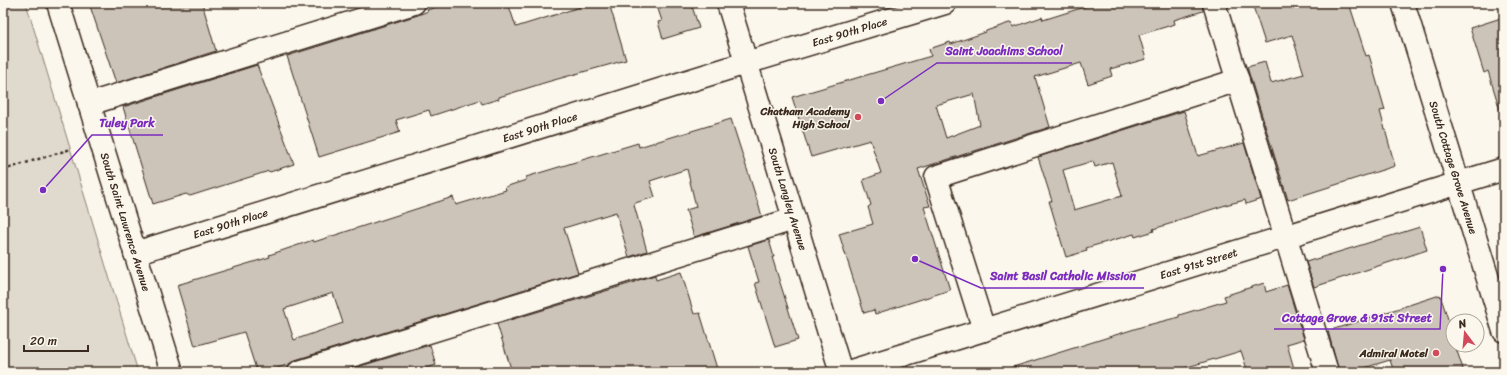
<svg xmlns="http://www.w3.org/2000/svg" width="1507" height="375" font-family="Sriracha,sans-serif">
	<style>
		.green { fill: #dfd9ce; stroke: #8d8276 }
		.building { fill: #ccc4b9; stroke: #3b2a1e; fill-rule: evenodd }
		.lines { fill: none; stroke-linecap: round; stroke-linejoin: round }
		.minor-casing { stroke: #3b2a1e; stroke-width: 25 }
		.major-casing { stroke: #3b2a1e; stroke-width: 25 }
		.path { stroke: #3b2a1e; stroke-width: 2.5; stroke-dasharray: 3 3; stroke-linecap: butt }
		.minor { stroke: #fbf7ec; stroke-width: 22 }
		.major { stroke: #fbf7ec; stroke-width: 22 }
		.poi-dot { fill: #d1495b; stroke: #fbf7ec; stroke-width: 1.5 }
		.labels { text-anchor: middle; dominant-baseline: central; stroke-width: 3; stroke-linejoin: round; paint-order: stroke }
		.street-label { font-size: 11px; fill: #3b2a1e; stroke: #fbf7ec }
		.poi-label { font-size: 11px; font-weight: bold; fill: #3b2a1e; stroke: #fbf7ec; text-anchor: end }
		.leader { fill: none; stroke: #7b2cbf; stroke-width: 1.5 }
		.callout-dot { fill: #7b2cbf; stroke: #fbf7ec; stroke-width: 1.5 }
		.callout-label { font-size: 12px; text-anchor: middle; font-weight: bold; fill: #7b2cbf; stroke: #fbf7ec; stroke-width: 3; stroke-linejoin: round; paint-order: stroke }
	</style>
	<rect width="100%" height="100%" fill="#fbf7ec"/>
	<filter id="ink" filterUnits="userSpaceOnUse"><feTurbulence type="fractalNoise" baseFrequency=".025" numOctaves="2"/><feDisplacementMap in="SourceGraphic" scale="8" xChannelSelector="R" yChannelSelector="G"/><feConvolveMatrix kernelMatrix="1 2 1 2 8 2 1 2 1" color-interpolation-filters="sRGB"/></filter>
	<g filter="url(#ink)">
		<!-- green -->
		<polygon class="green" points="20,3 26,3 138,372 3,372 3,8"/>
		<!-- building -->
		<g class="building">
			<polygon points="89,3 202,3 216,51 116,83"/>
			<polygon points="449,3 508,3 516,27 580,7 579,3 609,3 626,60 547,82 499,97 499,99 482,104 480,100 431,116 429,110 396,120 400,132 319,157 287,56 418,15 428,11 427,10"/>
			<polygon points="656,3 691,3 699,28 663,39 658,22 662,21"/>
			<path d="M1097,3H1202L1203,11L1174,20L1175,24L1139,35L1146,59L1110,69L1112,76L1088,84L1081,63L1035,77L1050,127L918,169L930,206L924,207L950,290L875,314L874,310L864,313L839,234L873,224L868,207L871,205L863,180L881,173L870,140L811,157L792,97L931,56L929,49L950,42L951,44L986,32V31L1012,22L1013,27L1042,17L1043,20ZM974,94L980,125L946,138L936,105Z"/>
			<polygon points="1252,3 1349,3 1366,56 1369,55 1385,110 1380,111 1395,166 1288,200 1247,67 1265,62 1271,83 1304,74 1292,35 1265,43"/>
			<polygon points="1504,17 1504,109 1500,110 1488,71 1484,73 1470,28"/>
			<polygon points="257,65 294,164 270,172 269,171 190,196 186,194 153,204 123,107"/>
			<path d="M1184,111L1198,156L1244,143L1261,199L1246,204L1245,200L1229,204L1175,221L1176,222L1153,229L1154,231L1135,237L1134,234L1086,248L1087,251L1066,257L1049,201H1052L1038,157ZM1093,161L1095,167L1112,162L1122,196L1074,210L1063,170Z"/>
			<path d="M731,119L762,216L694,237L686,210L696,207L687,169L650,181L655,197L635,203V204L634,205L647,251L629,257L616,212L564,228L578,273L295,360L289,364L267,372H257L244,332L195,346L177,285L270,257L269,255L313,240L314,242L453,197L456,205L506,190L505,187L526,180V177L638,143L639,147ZM333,293L343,323L294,340L284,309Z"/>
			<polygon points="1420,227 1427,250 1314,287 1306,262"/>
			<polygon points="769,240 774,257 772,257 798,340 775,347 755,283 759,282 748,246"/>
			<polygon points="681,272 694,314 700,313 718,372 512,372 497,324 635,282 635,281 655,275 656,280"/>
			<polygon points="1264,283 1266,292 1287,285 1304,339 1287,344 1295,372 1248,372 1241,351 1171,372 1010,372 1010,368 1144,326 1179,317 1179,315 1226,301 1224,296"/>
			<polygon points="1440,295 1452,331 1453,345 1455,345 1464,372 1394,372 1390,360 1351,372 1339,372 1328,331"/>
			<polygon points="430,345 436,365 414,372 341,372"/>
		</g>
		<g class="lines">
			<defs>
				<g id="minor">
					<path id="s1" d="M58,3L172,372"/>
					<path id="s2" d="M728,3L841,372"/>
					<polyline points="1214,3 1327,372"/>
					<polyline points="89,104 414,3"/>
					<path id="s3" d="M135,253L746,63L945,3"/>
					<polyline points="984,330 936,177 1238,80"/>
					<polyline points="299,372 794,219"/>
					<path id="s4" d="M848,372L1504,169"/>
				</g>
				<g id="major">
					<path id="s5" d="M1403,3L1504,331"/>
				</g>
			</defs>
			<!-- minor casing -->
			<use href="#minor" class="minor-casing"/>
			<!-- major casing -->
			<use href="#major" class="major-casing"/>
			<!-- path -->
			<polyline class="path" points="3,170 71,149"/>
			<!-- minor -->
			<use href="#minor" class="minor"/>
			<!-- major -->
			<use href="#major" class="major"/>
		</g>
	</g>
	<!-- markers -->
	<g class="poi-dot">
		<circle cx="858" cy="117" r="4"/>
		<circle cx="1436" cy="353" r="4"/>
	</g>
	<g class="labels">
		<!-- street labels -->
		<g class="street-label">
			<text stroke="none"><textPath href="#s3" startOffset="748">East 90th Place</textPath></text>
			<text stroke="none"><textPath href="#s3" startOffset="424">East 90th Place</textPath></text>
			<text stroke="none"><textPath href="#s5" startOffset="172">South Cottage Grove Avenue</textPath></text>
			<text stroke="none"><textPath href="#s2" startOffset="205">South Langley Avenue</textPath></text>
			<text stroke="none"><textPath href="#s1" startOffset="229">South Saint Lawrence Avenue</textPath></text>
			<text stroke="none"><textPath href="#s3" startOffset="100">East 90th Place</textPath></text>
			<text stroke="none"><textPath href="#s4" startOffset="367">East 91st Street</textPath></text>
		</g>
		<!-- poi labels -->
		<g class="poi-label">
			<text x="850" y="111">Chatham Academy<tspan x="850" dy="13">High School</tspan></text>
			<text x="1428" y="353">Admiral Motel</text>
		</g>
	</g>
	<!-- callouts -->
	<path class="leader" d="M881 101L937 63H1072M43 190L92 135H163M915 259L981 288H1144M1443 269L1440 329H1274"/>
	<g class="callout-dot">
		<circle cx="881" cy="101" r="4"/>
		<circle cx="43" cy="190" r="4"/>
		<circle cx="915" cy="259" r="4"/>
		<circle cx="1443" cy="269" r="4"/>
	</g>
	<g class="callout-label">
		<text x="1004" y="55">Saint Joachims School</text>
		<text x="127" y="127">Tuley Park</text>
		<text x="1063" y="280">Saint Basil Catholic Mission</text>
		<text x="1357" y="322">Cottage Grove &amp; 91st Street</text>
	</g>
	<!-- margin -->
	<rect width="1507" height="375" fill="none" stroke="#fbf7ec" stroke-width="16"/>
	<rect x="8" y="8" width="1491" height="359" fill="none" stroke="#3b2a1e" stroke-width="1.5" filter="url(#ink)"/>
	<!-- north arrow -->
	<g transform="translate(1465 333) rotate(344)"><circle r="19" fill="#fbf7ec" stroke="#aea59a"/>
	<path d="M0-3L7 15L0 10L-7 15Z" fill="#d1495b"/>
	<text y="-6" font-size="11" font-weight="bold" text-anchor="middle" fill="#3b2a1e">N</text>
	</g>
	<!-- scale -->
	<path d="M24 345v6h64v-6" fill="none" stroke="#3b2a1e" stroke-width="2"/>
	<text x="30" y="345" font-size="12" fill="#3b2a1e" stroke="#fbf7ec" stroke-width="3" paint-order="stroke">20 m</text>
</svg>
